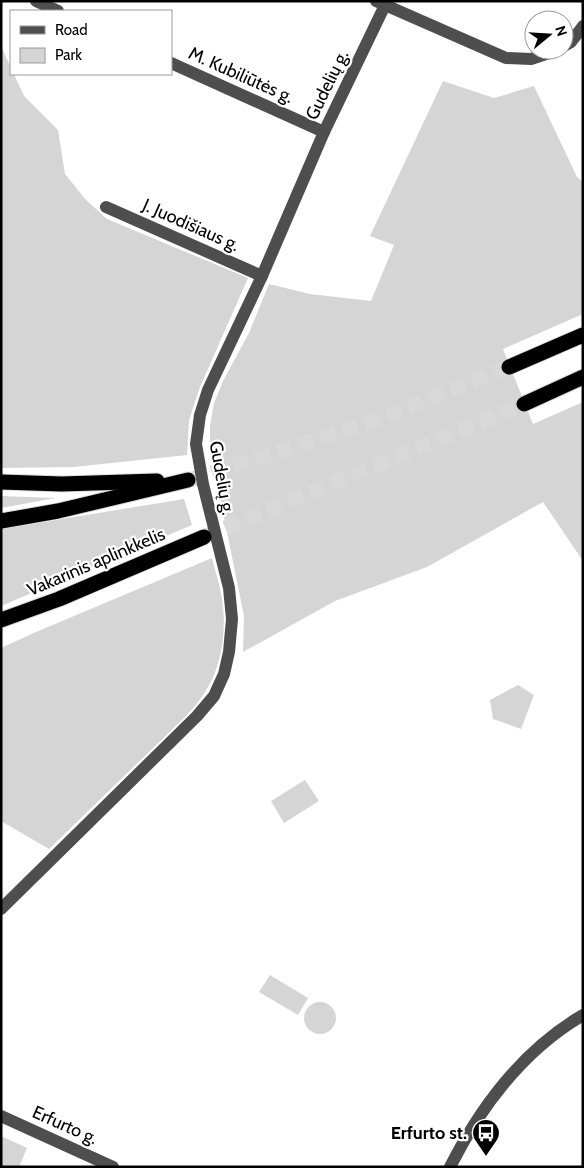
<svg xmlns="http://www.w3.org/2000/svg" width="584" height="1168" font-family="Cabin,sans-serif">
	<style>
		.green { fill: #d5d5d5 }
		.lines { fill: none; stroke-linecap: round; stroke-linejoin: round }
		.highway-tunnel { stroke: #d9d9d9; stroke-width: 15; stroke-dasharray: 15 8; stroke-linecap: butt }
		.highway-casing { stroke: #dbdbdb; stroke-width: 17 }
		.minor { stroke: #4e4e4e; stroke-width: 12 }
		.highway { stroke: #000; stroke-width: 15 }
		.labels { text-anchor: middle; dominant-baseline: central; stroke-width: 4.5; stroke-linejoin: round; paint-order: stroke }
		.street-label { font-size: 18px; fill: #000; stroke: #fff }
		.poi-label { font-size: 18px; font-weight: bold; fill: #000; stroke: #fff; text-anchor: end }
	</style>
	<rect width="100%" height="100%" fill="#fff"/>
	<!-- green -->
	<g class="green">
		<polygon points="1,46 11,68 11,74 14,74 24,96 58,130 65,174 86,200 107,219 248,278 200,387 189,420 187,455 74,467 1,468"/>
		<polygon points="443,81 494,98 534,86 577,177 583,182 583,314 503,349 533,424 583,402 583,561 543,502 427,567 335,601 243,652 244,616 210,448 210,426 214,403 224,379 249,333 269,284 310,294 371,301 394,245 370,236"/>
		<polygon points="1,496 56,498 1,508"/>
		<polygon points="184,499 192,525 1,606 1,529"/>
		<path d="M212,558C215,571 220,585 222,599C227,630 222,669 203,695C198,703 192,709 186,716L49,849L1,821V648L36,632Z"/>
		<polygon points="518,685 534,695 521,729 493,719 490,700"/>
		<polygon points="305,780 319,801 284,823 271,801"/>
		<polygon points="270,975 308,998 298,1015 259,992"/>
		<circle cx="320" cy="1018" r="16"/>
		<polygon points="1,1136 27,1148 19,1167 1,1167"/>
	</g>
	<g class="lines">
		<!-- highway-tunnel -->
		<g class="highway-tunnel">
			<polyline points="190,480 379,419 509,367"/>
			<polyline points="204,537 524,404"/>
		</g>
		<defs>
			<g id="highway">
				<polyline points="509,367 583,335"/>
				<polyline points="524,404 583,377"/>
				<polyline points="1,482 62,484 157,481"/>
				<polyline points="1,521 58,511 188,480"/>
				<polyline points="1,620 59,599 204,537"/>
			</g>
		</defs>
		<!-- highway casing -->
		<use href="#highway" class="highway-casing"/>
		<!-- minor -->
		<g class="minor">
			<polyline points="36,1 58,11"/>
			<polyline points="376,1 506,58 531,59 558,50"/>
			<polyline points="564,46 571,42 583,26"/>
			<polyline points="171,63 324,132"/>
			<polyline points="106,207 262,276"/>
			<polyline points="1,909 197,716 214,696 224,674 229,652 232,619 229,588 203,484 196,444 200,415 208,390 262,276 324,132 387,1"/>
			<polyline points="1,1116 113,1167"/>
			<path d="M450,1167C481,1106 523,1050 583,1015"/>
		</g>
		<!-- highway -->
		<use href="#highway" class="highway"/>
	</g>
	<!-- icons -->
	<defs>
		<symbol id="bus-pin" viewBox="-11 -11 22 30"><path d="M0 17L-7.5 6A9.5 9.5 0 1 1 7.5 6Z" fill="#000" stroke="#fff"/><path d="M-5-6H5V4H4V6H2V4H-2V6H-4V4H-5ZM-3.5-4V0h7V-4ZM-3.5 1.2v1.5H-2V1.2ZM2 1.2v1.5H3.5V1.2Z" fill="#fff"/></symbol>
	</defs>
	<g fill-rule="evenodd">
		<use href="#bus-pin" x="470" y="1117" width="32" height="43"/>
	</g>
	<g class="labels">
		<!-- street labels -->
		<g class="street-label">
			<text transform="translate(241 75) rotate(24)">M. Kubiliūtės g.</text>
			<text transform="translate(327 85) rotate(-64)">Gudelių g.</text>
			<text transform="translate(191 225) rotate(24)">J. Juodišiaus g.</text>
			<text transform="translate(222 478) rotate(80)">Gudelių g.</text>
			<text transform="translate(96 562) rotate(-23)">Vakarinis aplinkkelis</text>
			<text transform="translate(65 1125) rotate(24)">Erfurto g.</text>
		</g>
		<!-- poi labels -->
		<g class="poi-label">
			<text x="467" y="1133">Erfurto st.</text>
		</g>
	</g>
	<!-- border -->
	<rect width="584" height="1168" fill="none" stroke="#000000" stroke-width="5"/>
	<!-- legend -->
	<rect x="10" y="10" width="162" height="65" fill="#ffffff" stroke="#999999"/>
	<rect x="20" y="26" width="25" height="8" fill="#4e4e4e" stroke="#999999"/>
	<text x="55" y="35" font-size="15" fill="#000000">Road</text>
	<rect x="20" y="48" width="25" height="15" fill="#d5d5d5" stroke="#999999"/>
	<text x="55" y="60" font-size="15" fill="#000000">Park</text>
	<!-- north arrow -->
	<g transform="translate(549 35) rotate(72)"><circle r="24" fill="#ffffff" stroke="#999999"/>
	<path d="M0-4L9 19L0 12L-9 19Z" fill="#000000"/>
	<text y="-8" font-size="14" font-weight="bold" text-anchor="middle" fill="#000000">N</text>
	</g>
</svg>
